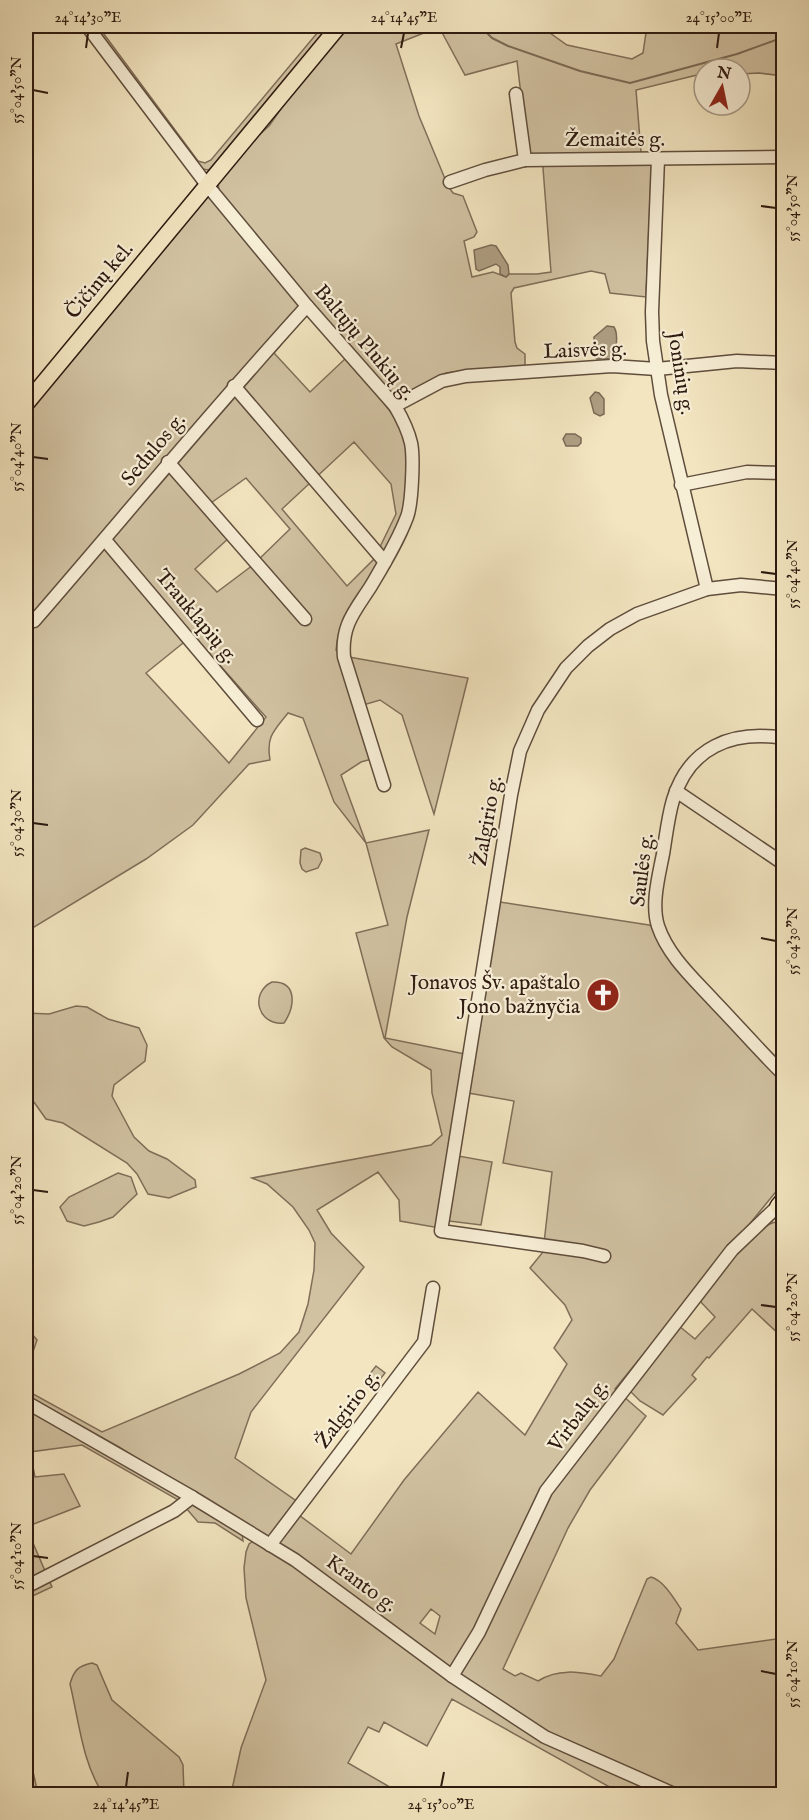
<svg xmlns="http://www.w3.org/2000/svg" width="809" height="1820" font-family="'IM FELL English',serif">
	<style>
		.green { fill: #d1c2a2; stroke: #806e59; stroke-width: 1.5; fill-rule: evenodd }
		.water { fill: #afa084; stroke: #7b6a56; stroke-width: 1.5 }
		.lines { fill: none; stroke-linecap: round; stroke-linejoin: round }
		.stream { stroke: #7b6a56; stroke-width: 2 }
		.minor-casing { stroke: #5f4d3c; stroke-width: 15 }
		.major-casing { stroke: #2e1a10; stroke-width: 18 }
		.minor { stroke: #f7eed6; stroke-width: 12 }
		.major { stroke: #f2e5c0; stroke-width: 15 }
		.ticks { fill: none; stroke: #2e1a10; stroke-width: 2 }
		.labels { text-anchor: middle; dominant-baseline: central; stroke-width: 4.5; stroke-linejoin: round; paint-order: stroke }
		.street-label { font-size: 21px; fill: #2e1a10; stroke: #f7eed6 }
		.poi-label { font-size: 21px; fill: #2e1a10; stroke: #f7eed6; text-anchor: end }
		.neatline { fill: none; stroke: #2e1a10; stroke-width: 2 }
		.ticks-label { font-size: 15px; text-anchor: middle; fill: #2e1a10 }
	</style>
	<rect width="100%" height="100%" fill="#f2e5c0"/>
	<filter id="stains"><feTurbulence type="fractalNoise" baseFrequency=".00333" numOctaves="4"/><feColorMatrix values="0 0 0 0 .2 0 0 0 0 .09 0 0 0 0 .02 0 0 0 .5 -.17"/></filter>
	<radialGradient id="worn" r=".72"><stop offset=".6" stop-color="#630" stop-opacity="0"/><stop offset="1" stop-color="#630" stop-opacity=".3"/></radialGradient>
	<!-- green -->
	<g class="green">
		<polygon points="92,26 98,26 198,161 205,163 211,160 323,26 331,26 214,167 209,170 202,169"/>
		<path d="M346,26H540L567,45L632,59L643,53L647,26H783V76L759,73L740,74V69H733L732,66L704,69V72L701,74L636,90L641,152L652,156L646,297L610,293L605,274L591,271L514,288L511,293L515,342L517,348L525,354V369H474L446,373L396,398L386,393L219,190L218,182L248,145L269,126L292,93ZM439,27L465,75L517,61L528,155H542L551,272L537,274H509L506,277L493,272L472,277L464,241L474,237L477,232L463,196L453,193L448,186L419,116L396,44Z"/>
		<path d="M209,194L308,313L274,353L310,392L346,358C363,380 403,420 409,445C412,463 406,502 401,520L338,636L336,650L349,657L468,678L434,814L402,715L380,700L363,705L379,757L361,762L341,775L366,843L429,830L407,917L385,1038L475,1056L500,902L649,925L654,927L783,1080V1183L615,1389L646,1416L590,1490L568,1528L503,1669L515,1676L521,1673L538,1681C558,1668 579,1672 601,1676L614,1659L647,1579L651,1577C664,1581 673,1597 681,1609L676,1623L698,1650L783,1638V1794H622L452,1699L427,1746L384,1722L379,1732L368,1727L348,1763L402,1794H231L241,1748L266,1680L246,1598L244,1568L246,1552L249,1544L255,1540L295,1557L119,1447L26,1395V1390L102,1432L239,1374L280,1353L299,1332L308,1304L314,1270L315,1243L309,1230L293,1207L267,1184L252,1178L431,1145L442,1135L432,1093L431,1070L392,1047L384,1038L356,933L388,925L366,843L334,802L303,718L288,713C274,731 266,736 270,760L249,764L193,825L146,859L26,932V413L204,195ZM354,442L391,484L396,514L374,559L347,586L282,509ZM246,478L290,529L253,565L217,592L195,569L230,537L204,508ZM193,635L266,717L229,763L146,673ZM468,1093L514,1101L503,1163L552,1172L543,1252L530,1268L565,1305L572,1320L554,1348L567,1364L525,1435L478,1392L404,1480L351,1554L299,1515L305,1507L235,1458L251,1412L364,1267L331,1233L317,1210L378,1172L399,1200L400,1221L434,1227L441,1220L481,1225L492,1162L458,1156ZM431,1609L440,1616L435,1634L420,1623Z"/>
		<polygon points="305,848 320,853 322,860 318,868 306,872 302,869 300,863 301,850"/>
		<path d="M272,982C298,981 295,1007 284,1023C258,1026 249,993 272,982Z"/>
		<polygon points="76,1006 87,1007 108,1019 139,1028 147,1045 145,1061 114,1085 112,1096 134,1137 149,1151 167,1159 195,1180 196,1187 169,1198 148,1194 137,1174 127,1163 63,1123 46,1119 26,1091 26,1013 49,1014"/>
		<polygon points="118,1173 131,1177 137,1194 113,1217 99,1222 84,1226 67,1221 60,1207 69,1197"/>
		<path d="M776,1222L783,1225V1338L752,1309L709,1358L707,1357L692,1375L696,1379L663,1415L640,1401L630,1391L679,1326L695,1339L715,1317L698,1299C714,1280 753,1226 776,1222Z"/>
		<polygon points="26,1327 37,1340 26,1372"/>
		<polygon points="376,1366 385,1373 374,1387 365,1380"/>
		<polygon points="26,1406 242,1532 243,1541 215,1523 198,1522 180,1501 82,1445 30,1452 35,1477 64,1474 80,1506 26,1527 52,1587 26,1599"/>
		<path d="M92,1663L97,1665L112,1700L179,1757L183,1765L184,1794H103C82,1762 79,1721 70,1684C74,1670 78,1666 92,1663Z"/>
		<polygon points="26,1740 38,1794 26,1794"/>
	</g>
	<!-- water -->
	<g class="water">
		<polygon points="491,245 496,246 508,265 509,274 506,277 500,274 500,267 496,264 479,271 476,269 474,250"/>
		<path d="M607,326L614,327C619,335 616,351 612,359H597L594,356V337Z"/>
		<polygon points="595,392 599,393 604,399 604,414 600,416 594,413 590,398"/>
		<polygon points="566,434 575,434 581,438 581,443 578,446 566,446 563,439"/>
	</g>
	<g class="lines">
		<!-- stream -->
		<polyline class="stream" points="480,26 492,38 508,46 580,71 630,83 737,54 784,37"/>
		<defs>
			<g id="minor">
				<path d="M87,26L207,185L307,306L395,406C402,418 408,430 411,443C414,457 412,504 407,517C398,541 384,564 371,586C355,611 341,625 344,657L384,785"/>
				<polyline points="516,94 525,160"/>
				<polyline points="658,159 652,312 653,341 661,395 707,589"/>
				<polyline points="450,182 485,170 525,160 784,157"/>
				<polyline points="234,386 385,562"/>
				<polyline points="395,406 442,381 466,376 612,366 657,369 737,361 784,363"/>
				<polyline points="168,462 305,619"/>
				<polyline points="681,485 747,472 784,473"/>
				<polyline points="105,540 257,720"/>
				<path d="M34,621C125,516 213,409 307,306"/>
				<path d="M784,738C732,730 689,747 673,800C668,817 666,836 663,854C659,875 651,904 658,926C668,956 694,979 715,1002C738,1026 760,1051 784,1075"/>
				<polyline points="676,791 784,864"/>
				<polyline points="604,1256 583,1251 441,1231 511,795 520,751 538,710 566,668 588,646 610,629 637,614 707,589 741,585 784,589"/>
				<polyline points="26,1402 192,1497 295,1560 452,1676 545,1737 674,1794"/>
				<polyline points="270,1545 424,1342 433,1288"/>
				<polyline points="26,1587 174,1511 192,1497"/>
				<polyline points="452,1676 479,1632 546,1491 732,1250 778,1206"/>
			</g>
			<g id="major">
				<polyline points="26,404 339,26"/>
				<polyline points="784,1199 778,1206 784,1210"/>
			</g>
		</defs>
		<!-- minor casing -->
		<use href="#minor" class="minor-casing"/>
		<!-- major casing -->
		<use href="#major" class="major-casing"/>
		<!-- minor -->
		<use href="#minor" class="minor"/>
		<!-- major -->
		<use href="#major" class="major"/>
	</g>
	<!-- ticks -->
	<path class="ticks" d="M86,48L88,33M401,48L404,33M717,48L719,33M33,90L48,93M761,206L776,208M33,457L48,459M761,572L776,574M33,823L48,825M761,938L776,941M33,1190L48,1192M761,1305L776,1307M33,1556L48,1558M761,1671L776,1674M126,1787L128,1772M441,1787L444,1772"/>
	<!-- icons -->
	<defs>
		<symbol id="church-disc" viewBox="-11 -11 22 22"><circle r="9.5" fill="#8f2418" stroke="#f7eed6"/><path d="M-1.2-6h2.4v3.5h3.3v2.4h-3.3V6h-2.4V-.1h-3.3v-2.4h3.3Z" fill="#fff"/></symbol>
	</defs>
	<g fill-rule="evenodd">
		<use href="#church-disc" x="584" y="976" width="38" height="38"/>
	</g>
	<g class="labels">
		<!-- street labels -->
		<g class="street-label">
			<text x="615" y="140">Žemaitės g.</text>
			<text transform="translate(100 281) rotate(-50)">Čičinų kel.</text>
			<text transform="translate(364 343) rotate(50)">Baltųjų Plukių g.</text>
			<text transform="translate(585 351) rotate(-2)">Laisvės g.</text>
			<text transform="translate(680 373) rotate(81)">Joninių g.</text>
			<text transform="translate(154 450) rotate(-50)">Sedulos g.</text>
			<text transform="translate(196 617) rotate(50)">Trauklapių g.</text>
			<text transform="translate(488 821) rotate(-80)">Žalgirio g.</text>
			<text transform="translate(643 870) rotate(-83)">Saulės g.</text>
			<text transform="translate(348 1410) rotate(-53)">Žalgirio g.</text>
			<text transform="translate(579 1416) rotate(-53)">Virbalų g.</text>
			<text transform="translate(361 1584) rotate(36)">Kranto g.</text>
		</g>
		<!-- poi labels -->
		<g class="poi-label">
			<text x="580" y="983">Jonavos Šv. apaštalo<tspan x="580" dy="24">Jono bažnyčia</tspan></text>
		</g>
	</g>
	<!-- margin -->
	<rect width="809" height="1820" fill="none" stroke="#f2e5c0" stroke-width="66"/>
	<!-- north arrow -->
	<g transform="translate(722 87) rotate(9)"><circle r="28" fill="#f7eed6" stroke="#a79987" stroke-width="1.5"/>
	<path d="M0-4.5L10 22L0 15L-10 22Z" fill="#8f2418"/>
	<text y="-9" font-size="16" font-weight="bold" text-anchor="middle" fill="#2e1a10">N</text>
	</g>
	<rect x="33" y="33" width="743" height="1754" class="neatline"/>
	<g class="ticks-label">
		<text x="88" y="22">24°14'30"E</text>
		<text x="404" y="22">24°14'45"E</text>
		<text x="719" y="22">24°15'00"E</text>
		<text transform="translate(16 90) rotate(-90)" y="5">55°04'50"N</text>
		<text transform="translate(792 208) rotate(-90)" y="5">55°04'50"N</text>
		<text transform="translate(16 457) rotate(-90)" y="5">55°04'40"N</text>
		<text transform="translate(792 574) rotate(-90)" y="5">55°04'40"N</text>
		<text transform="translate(16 823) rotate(-90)" y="5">55°04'30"N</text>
		<text transform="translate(792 941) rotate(-90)" y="5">55°04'30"N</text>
		<text transform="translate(16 1190) rotate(-90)" y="5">55°04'20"N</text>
		<text transform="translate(792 1307) rotate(-90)" y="5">55°04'20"N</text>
		<text transform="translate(16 1556) rotate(-90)" y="5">55°04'10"N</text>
		<text transform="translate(792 1674) rotate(-90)" y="5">55°04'10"N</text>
		<text x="126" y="1809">24°14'45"E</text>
		<text x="441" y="1809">24°15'00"E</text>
	</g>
	<rect width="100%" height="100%" filter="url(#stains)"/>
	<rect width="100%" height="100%" fill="url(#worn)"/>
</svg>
